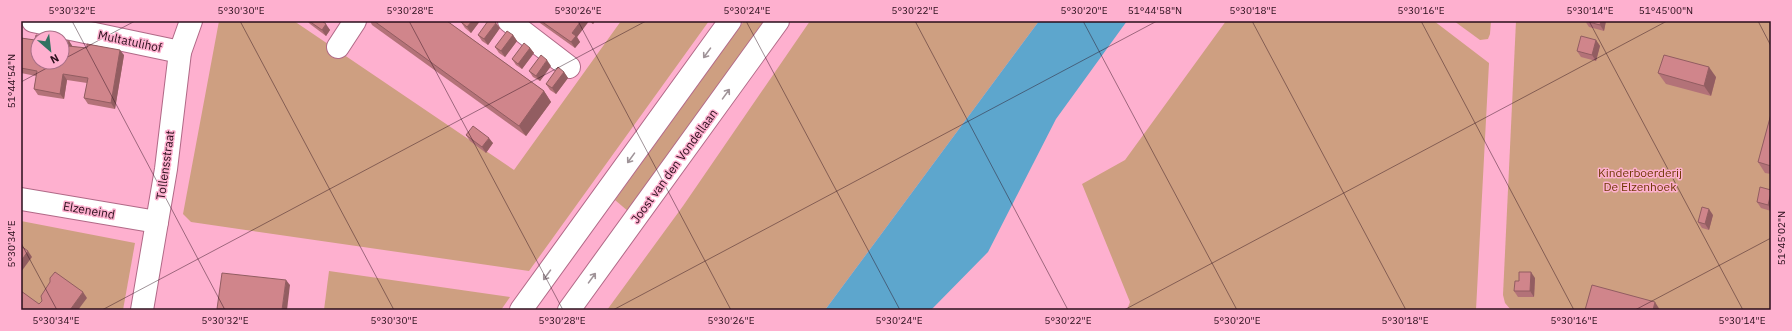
<svg xmlns="http://www.w3.org/2000/svg" width="1792" height="331" font-family="'IBM Plex Sans',sans-serif">
	<style>
		.green { fill: #ce9f81 }
		.water { fill: #5da6cd }
		.lines { fill: none; stroke-linecap: round; stroke-linejoin: round }
		.street-casing { stroke: #b16987; stroke-width: 24 }
		.secondary-casing { stroke: #b16987; stroke-width: 24 }
		.street { stroke: #fff; stroke-width: 22 }
		.secondary { stroke: #fff; stroke-width: 22 }
		.wall { fill: #b37278 }
		.shaded-wall { fill: #925d61 }
		.building { fill: #d0858b; stroke: #925d61 }
		.oneway { stroke: #9f9398 }
		.ticks { fill: none; stroke: #2a0e1b; stroke-width: 1; stroke-opacity: 0.45 }
		.labels { text-anchor: middle; dominant-baseline: central; stroke-width: 3; stroke-linejoin: round; paint-order: stroke }
		.street-label { font-size: 12px; fill: #2a0e1b; stroke: #feb0cf }
		.park-label { font-size: 12px; fill: #713806; stroke: #feb0cf }
		.neatline { fill: none; stroke: #2a0e1b; stroke-width: 1.5 }
		.ticks-label { font-size: 10px; text-anchor: middle; fill: #2a0e1b }
	</style>
	<rect width="100%" height="100%" fill="#feb0cf"/>
	<!-- green -->
	<g class="green">
		<polygon points="219,21 294,21 514,170 621,21 709,21 529,271 191,222 183,214"/>
		<polygon points="744,21 767,21 629,212 615,200"/>
		<polygon points="810,21 1039,21 825,310 607,310 683,206"/>
		<polygon points="1226,21 1434,21 1489,63 1476,310 1127,310 1130,302 1082,184 1125,160"/>
		<polygon points="1454,21 1491,21 1490,34 1488,39 1480,40"/>
		<polygon points="1516,21 1771,21 1771,310 1511,310 1505,303 1503,295"/>
		<polygon points="21,221 135,243 123,310 21,310"/>
		<polygon points="329,271 510,297 501,310 324,310"/>
	</g>
	<!-- water -->
	<polygon class="water" points="1039,21 1127,21 1056,119 988,252 931,310 825,310"/>
	<g class="lines">
		<defs>
			<g id="street">
				<polyline points="33,21 180,52"/>
				<polyline points="509,21 569,67"/>
				<polyline points="338,47 355,21"/>
				<polyline points="21,199 157,222"/>
				<polyline points="142,310 166,169 180,52 191,21"/>
			</g>
			<g id="secondary">
				<polyline points="521,310 730,21"/>
				<polyline points="569,310 778,21"/>
			</g>
		</defs>
		<!-- street casing -->
		<use href="#street" class="street-casing"/>
		<!-- secondary casing -->
		<use href="#secondary" class="secondary-casing"/>
		<!-- street -->
		<use href="#street" class="street"/>
		<!-- secondary -->
		<use href="#secondary" class="secondary"/>
	</g>
	<!-- wall -->
	<g class="wall">
		<polygon points="307,21 322,21 330,30 326,36 310,24"/>
		<polygon points="370,21 447,21 544,91 551,102 526,136 372,25"/>
		<polygon points="462,21 480,21 471,33 465,28 461,22"/>
		<polygon points="539,21 595,21 593,24 589,21 577,37 580,42 575,48 540,23"/>
		<polygon points="1585,21 1606,21 1604,31 1589,27"/>
		<polygon points="500,28 488,45 482,41 478,35"/>
		<polygon points="513,35 517,41 505,57 499,53 495,47"/>
		<polygon points="21,38 35,40 69,41 72,46 124,55 115,109 88,104 84,98 87,83 67,80 64,99 38,95 34,89 36,76 21,73"/>
		<polygon points="1596,40 1600,46 1596,61 1581,57 1577,51"/>
		<polygon points="530,48 534,53 522,69 516,65 512,59"/>
		<polygon points="551,66 540,81 533,77 529,71"/>
		<polygon points="564,72 568,78 556,94 550,90 546,84"/>
		<polygon points="1658,73 1716,77 1711,96 1666,84"/>
		<polygon points="1771,114 1771,174 1765,173 1758,162"/>
		<polygon points="466,135 493,143 486,153 470,141"/>
		<polygon points="1771,190 1771,211 1761,208 1757,202"/>
		<polygon points="1713,215 1709,230 1702,228 1698,222"/>
		<polygon points="1535,278 1534,297 1518,297 1514,291 1519,281"/>
	</g>
	<!-- shaded-wall -->
	<g class="shaded-wall">
		<polygon points="472,21 480,21 471,33 467,27"/>
		<polygon points="581,21 589,21 577,37 580,42 575,48 571,42 572,33"/>
		<polygon points="591,21 595,21 593,24"/>
		<polygon points="1601,21 1606,21 1604,31 1600,25"/>
		<polygon points="496,23 500,28 488,45 484,39"/>
		<polygon points="326,24 330,30 326,36 322,30"/>
		<polygon points="513,35 517,41 505,57 501,51"/>
		<polygon points="1596,40 1600,46 1596,61 1592,55"/>
		<polygon points="69,41 73,47 68,46"/>
		<polygon points="530,48 534,53 522,69 518,64"/>
		<polygon points="120,50 124,55 115,109 111,103"/>
		<polygon points="547,60 551,66 540,81 536,76"/>
		<polygon points="1709,67 1716,77 1711,96 1704,86"/>
		<polygon points="564,72 568,78 556,94 552,88"/>
		<polygon points="63,74 67,80 64,99 60,94"/>
		<polygon points="544,91 551,102 526,136 519,126"/>
		<polygon points="489,138 493,143 486,153 482,147"/>
		<polygon points="1771,193 1771,210 1768,205"/>
		<polygon points="1709,209 1713,215 1709,230 1705,224"/>
		<polygon points="28,251 32,257 21,272 21,261"/>
		<polygon points="1531,272 1535,278 1534,297 1530,291"/>
		<polygon points="286,280 290,285 287,310 282,310"/>
		<polygon points="83,292 87,298 78,310 70,310"/>
		<polygon points="1655,302 1660,310 1653,310"/>
	</g>
	<!-- building -->
	<g class="building">
		<polygon points="309,21 322,21 326,24 322,30"/>
		<polygon points="374,21 447,21 544,91 519,126"/>
		<polygon points="462,21 472,21 467,27 461,22"/>
		<polygon points="488,21 494,21 496,23 484,39 478,35"/>
		<polygon points="541,21 581,21 572,33 576,36 571,42"/>
		<polygon points="1585,21 1601,21 1600,25"/>
		<polygon points="507,31 513,35 501,51 495,47"/>
		<polygon points="36,35 51,38 38,38 38,62 62,62 62,40 69,41 68,46 87,48 87,44 120,50 111,103 84,98 88,78 63,74 60,94 34,89 37,71 21,68 21,38 35,40"/>
		<polygon points="1581,36 1596,40 1592,55 1577,51"/>
		<polygon points="524,43 530,48 518,64 512,59"/>
		<polygon points="541,55 547,60 536,76 529,71"/>
		<polygon points="1664,55 1709,67 1704,86 1658,73"/>
		<polygon points="558,67 564,72 552,88 546,84"/>
		<polygon points="1771,114 1771,166 1758,162"/>
		<polygon points="473,126 489,138 482,147 466,135"/>
		<polygon points="1760,187 1771,190 1771,193 1768,205 1757,202"/>
		<polygon points="1702,207 1709,209 1705,224 1698,222"/>
		<polygon points="21,246 28,251 21,261"/>
		<polygon points="55,272 83,292 70,310 21,310 21,291 39,304 42,301 41,296 50,282 50,278"/>
		<polygon points="1519,272 1531,272 1530,291 1514,291 1515,281 1519,281"/>
		<polygon points="222,273 286,280 282,310 217,309"/>
		<polygon points="1592,285 1655,302 1653,310 1585,310"/>
	</g>
	<!-- one-way arrows -->
	<defs><path id="oneway-shaft" d="M-6 0H5M1.5-3L5.5 0L1.5 3" fill="none" stroke-width="1.6" stroke-linecap="round" stroke-linejoin="round"/></defs>
	<g class="oneway">
		<use href="#oneway-shaft" transform="translate(707 53) rotate(126)"/>
		<use href="#oneway-shaft" transform="translate(726 94) rotate(-54)"/>
		<use href="#oneway-shaft" transform="translate(631 158) rotate(126)"/>
		<use href="#oneway-shaft" transform="translate(547 275) rotate(126)"/>
		<use href="#oneway-shaft" transform="translate(592 278) rotate(-54)"/>
	</g>
	<!-- ticks -->
	<path class="ticks" d="M72,21L225,310M240,21L394,310M409,21L563,310M578,21L731,310M746,21L900,310M915,21L1068,310M1083,21L1237,310M1252,21L1406,310M1421,21L1574,310M1589,21L1743,310M1758,21L1771,46M62,60L135,21M21,82L58,62M21,243L57,310M102,310L646,21M613,310L1157,21M1124,310L1667,21M1635,310L1771,238"/>
	<g class="labels">
		<!-- street labels -->
		<g class="street-label">
			<text transform="translate(130 41) rotate(12)">Multatulihof</text>
			<text transform="translate(165 165) rotate(-82)">Tollensstraat</text>
			<text transform="translate(674 166) rotate(-54)">Joost van den Vondellaan</text>
			<text transform="translate(89 210) rotate(10)">Elzeneind</text>
		</g>
		<!-- park labels -->
		<g class="park-label">
			<text x="1640" y="172">Kinderboerderij<tspan x="1640" dy="14">De Elzenhoek</tspan></text>
		</g>
	</g>
	<!-- border -->
	<rect width="1792" height="331" fill="none" stroke="#feb0cf" stroke-width="44"/>
	<!-- north arrow -->
	<g transform="translate(50 50) rotate(152)"><circle r="19" fill="#feb0cf" stroke="#a96f87"/>
	<path d="M0-3L7 15L0 10L-7 15Z" fill="#317261"/>
	<text y="-6" font-size="11" font-weight="bold" text-anchor="middle" fill="#2a0e1b">N</text>
	</g>
	<rect x="22" y="22" width="1748" height="287" class="neatline"/>
	<g class="ticks-label">
		<text x="72" y="14">5°30'32"E</text>
		<text x="241" y="14">5°30'30"E</text>
		<text x="410" y="14">5°30'28"E</text>
		<text x="578" y="14">5°30'26"E</text>
		<text x="747" y="14">5°30'24"E</text>
		<text x="915" y="14">5°30'22"E</text>
		<text x="1084" y="14">5°30'20"E</text>
		<text x="1155" y="14">51°44'58"N</text>
		<text x="1253" y="14">5°30'18"E</text>
		<text x="1421" y="14">5°30'16"E</text>
		<text x="1590" y="14">5°30'14"E</text>
		<text x="1666" y="14">51°45'00"N</text>
		<text transform="translate(11 81) rotate(-90)" y="4">51°44'54"N</text>
		<text transform="translate(1781 238) rotate(-90)" y="4">51°45'02"N</text>
		<text transform="translate(11 244) rotate(-90)" y="4">5°30'34"E</text>
		<text x="56" y="324">5°30'34"E</text>
		<text x="225" y="324">5°30'32"E</text>
		<text x="394" y="324">5°30'30"E</text>
		<text x="562" y="324">5°30'28"E</text>
		<text x="731" y="324">5°30'26"E</text>
		<text x="899" y="324">5°30'24"E</text>
		<text x="1068" y="324">5°30'22"E</text>
		<text x="1237" y="324">5°30'20"E</text>
		<text x="1405" y="324">5°30'18"E</text>
		<text x="1574" y="324">5°30'16"E</text>
		<text x="1742" y="324">5°30'14"E</text>
	</g>
</svg>
